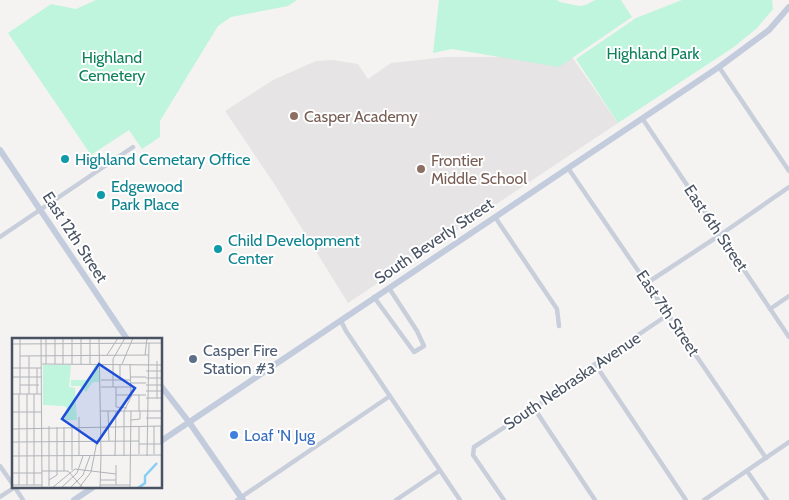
<svg xmlns="http://www.w3.org/2000/svg" width="789" height="500" font-family="Cabin,sans-serif">
	<style>
		.education { fill: #e6e4e4 }
		.green { fill: #bef5dc }
		.lines { fill: none; stroke-linecap: round; stroke-linejoin: round }
		.street { stroke: #c8cfdb; stroke-width: 4.5 }
		.secondary { stroke: #c3ccdc; stroke-width: 6 }
		.education-dot { fill: #8d6e63; stroke: #fff; stroke-width: 2 }
		.culture-dot { fill: #0f9aa8; stroke: #fff; stroke-width: 2 }
		.service-dot { fill: #5c6f8a; stroke: #fff; stroke-width: 2 }
		.shop-dot { fill: #3f7fe0; stroke: #fff; stroke-width: 2 }
		.labels { text-anchor: middle; dominant-baseline: central; stroke-width: 4; stroke-linejoin: round; paint-order: stroke }
		.park-label { font-size: 16px; fill: #0d825a; stroke: #fff }
		.education-label { font-size: 16px; fill: #785e54; stroke: #fff; text-anchor: start }
		.culture-label { font-size: 16px; fill: #0d838f; stroke: #fff; text-anchor: start }
		.street-label { font-size: 16px; fill: #485262; stroke: #fff }
		.service-label { font-size: 16px; fill: #4e5e75; stroke: #fff; text-anchor: start }
		.shop-label { font-size: 16px; fill: #366cbe; stroke: #fff; text-anchor: start }
		.inset-river { fill: none; stroke: #87cef6; stroke-width: 2.5 }
		.inset-road { fill: none; stroke: #b0b3b8; stroke-width: 1 }
		.view { fill: #1d4ed8; fill-opacity: 0.15; stroke: #1d4ed8; stroke-width: 2.5 }
		.inset-edge { fill: none; stroke: #485262; stroke-width: 2.5 }
	</style>
	<rect width="100%" height="100%" fill="#f5f3f2"/>
	<!-- education -->
	<polygon class="education" points="446,57 572,57 618,123 348,303 273,182 225,111 273,80 316,61 333,60 358,64 368,79 391,63"/>
	<!-- green -->
	<g class="green">
		<polygon points="96,0 297,0 288,6 231,17 218,26 160,121 160,137 142,149 129,130 91,155 8,33 51,4 76,9"/>
		<polygon points="439,0 557,0 560,2 579,6 586,5 595,0 621,0 632,17 559,67 452,49 433,53"/>
		<polygon points="682,0 772,0 773,9 757,28 734,47 618,123 576,59 636,18"/>
	</g>
	<g class="lines">
		<!-- street -->
		<g class="street">
			<polyline points="719,67 789,171"/>
			<polyline points="642,118 789,337"/>
			<polyline points="568,168 766,458"/>
			<polyline points="495,217 557,309 559,326"/>
			<polyline points="0,237 133,147"/>
			<polyline points="647,283 720,235 789,187"/>
			<polyline points="374,297 414,352 424,346 417,331 389,288"/>
			<polyline points="770,309 789,296"/>
			<polyline points="341,321 346,331 460,500"/>
			<polyline points="595,364 686,500"/>
			<polyline points="534,408 595,500"/>
			<polyline points="0,466 14,486"/>
			<polyline points="747,471 767,500"/>
			<polyline points="14,486 23,500"/>
			<polyline points="0,497 15,487"/>
			<polyline points="237,500 390,396"/>
			<polyline points="396,500 439,471"/>
			<polyline points="504,500 473,455 474,447 534,408 595,364 669,314"/>
			<polyline points="704,500 789,442"/>
		</g>
		<!-- secondary -->
		<g class="secondary">
			<polyline points="0,150 127,339"/>
			<polyline points="161,386 189,422 243,500"/>
			<polyline points="161,441 719,67 769,30 789,7"/>
			<polyline points="74,500 95,486"/>
		</g>
	</g>
	<!-- markers -->
	<g class="education-dot">
		<circle cx="294" cy="116" r="5"/>
		<circle cx="421" cy="169" r="5"/>
	</g>
	<g class="culture-dot">
		<circle cx="65" cy="159" r="5"/>
		<circle cx="101" cy="195" r="5"/>
		<circle cx="218" cy="249" r="5"/>
	</g>
	<circle class="service-dot" cx="193" cy="359" r="5"/>
	<circle class="shop-dot" cx="234" cy="435" r="5"/>
	<g class="labels">
		<!-- park labels -->
		<g class="park-label">
			<text x="653" y="53">Highland Park</text>
			<text x="112" y="57">Highland<tspan x="112" dy="18">Cemetery</tspan></text>
		</g>
		<!-- education labels -->
		<g class="education-label">
			<text x="304" y="116">Casper Academy</text>
			<text x="431" y="160">Frontier<tspan x="431" dy="18">Middle School</tspan></text>
		</g>
		<!-- culture labels -->
		<g class="culture-label">
			<text x="75" y="159">Highland Cemetary Office</text>
			<text x="111" y="186">Edgewood<tspan x="111" dy="18">Park Place</tspan></text>
			<text x="228" y="240">Child Development<tspan x="228" dy="18">Center</tspan></text>
		</g>
		<!-- street labels -->
		<g class="street-label">
			<text transform="translate(716 228) rotate(56)">East 6th Street</text>
			<text transform="translate(75 237) rotate(57)">East 12th Street</text>
			<text transform="translate(434 241) rotate(-34)">South Beverly Street</text>
			<text transform="translate(668 313) rotate(56)">East 7th Street</text>
			<text transform="translate(572 381) rotate(-34)">South Nebraska Avenue</text>
		</g>
		<!-- service labels -->
		<g class="service-label">
			<text x="203" y="350">Casper Fire<tspan x="203" dy="18">Station #3</tspan></text>
		</g>
		<!-- shop labels -->
		<g class="shop-label">
			<text x="244" y="435">Loaf 'N Jug</text>
		</g>
	</g>
	<!-- overview -->
	<g transform="translate(12 338)">
		<rect width="150" height="150" fill="#f5f3f2"/>
		<path d="M31,27H59L57,49L63,50L65,82H53L55,70L52,68L31,67ZM83,27H86L88,44H81L74,54L68,48H59V42H77Z" fill="#bef5dc"/>
		<path class="inset-river" d="M126,150L133,145V138L145,125"/>
		<path class="inset-road" d="M8,0V56M29,0L30,150M43,0V26M60,0V26M78,0V26M87,0L89,118M0,6L150,5M95,17L106,0M133,17L135,0M8,18L137,17M145,23V61M30,26L150,27M34,26V0M51,26V0M69,26V0M108,26V42M110,26L121,0M118,26L119,57M0,30H30M25,30V56M134,33H150M0,39H30M118,39H134M134,40H150M89,42H118M118,45H134M8,47H27M134,47H150M89,49H119M101,49V21L113,0M104,49V69L115,70M134,53H150M0,56H30M15,56V147M17,56V18M104,57H134M134,60H150M89,73H150M96,73L97,103M127,73V57M0,74H30M67,79V118M134,80H150M119,82L128,81V73M37,88V148M127,88V116M149,88V106M52,89V133M60,89V132M0,91L150,88M0,104L127,103M127,106H150M142,116V88M0,118L150,117M103,118L104,73M112,118V73L120,57M135,118L137,5M30,133H56L71,150M0,135H30M37,142L45,137V89M88,142H104M0,147H30M7,147V56M22,147V56M88,147H118M104,147V127M40,150L63,131L104,136M49,150L65,135L71,118M58,150L71,137L78,118M67,150L79,134L85,103M88,150L89,118M118,150L119,73"/>
		<path class="view" d="M87,26L123,50L85,105L50,81Z"/>
		<rect width="150" height="150" class="inset-edge"/>
	</g>
</svg>
